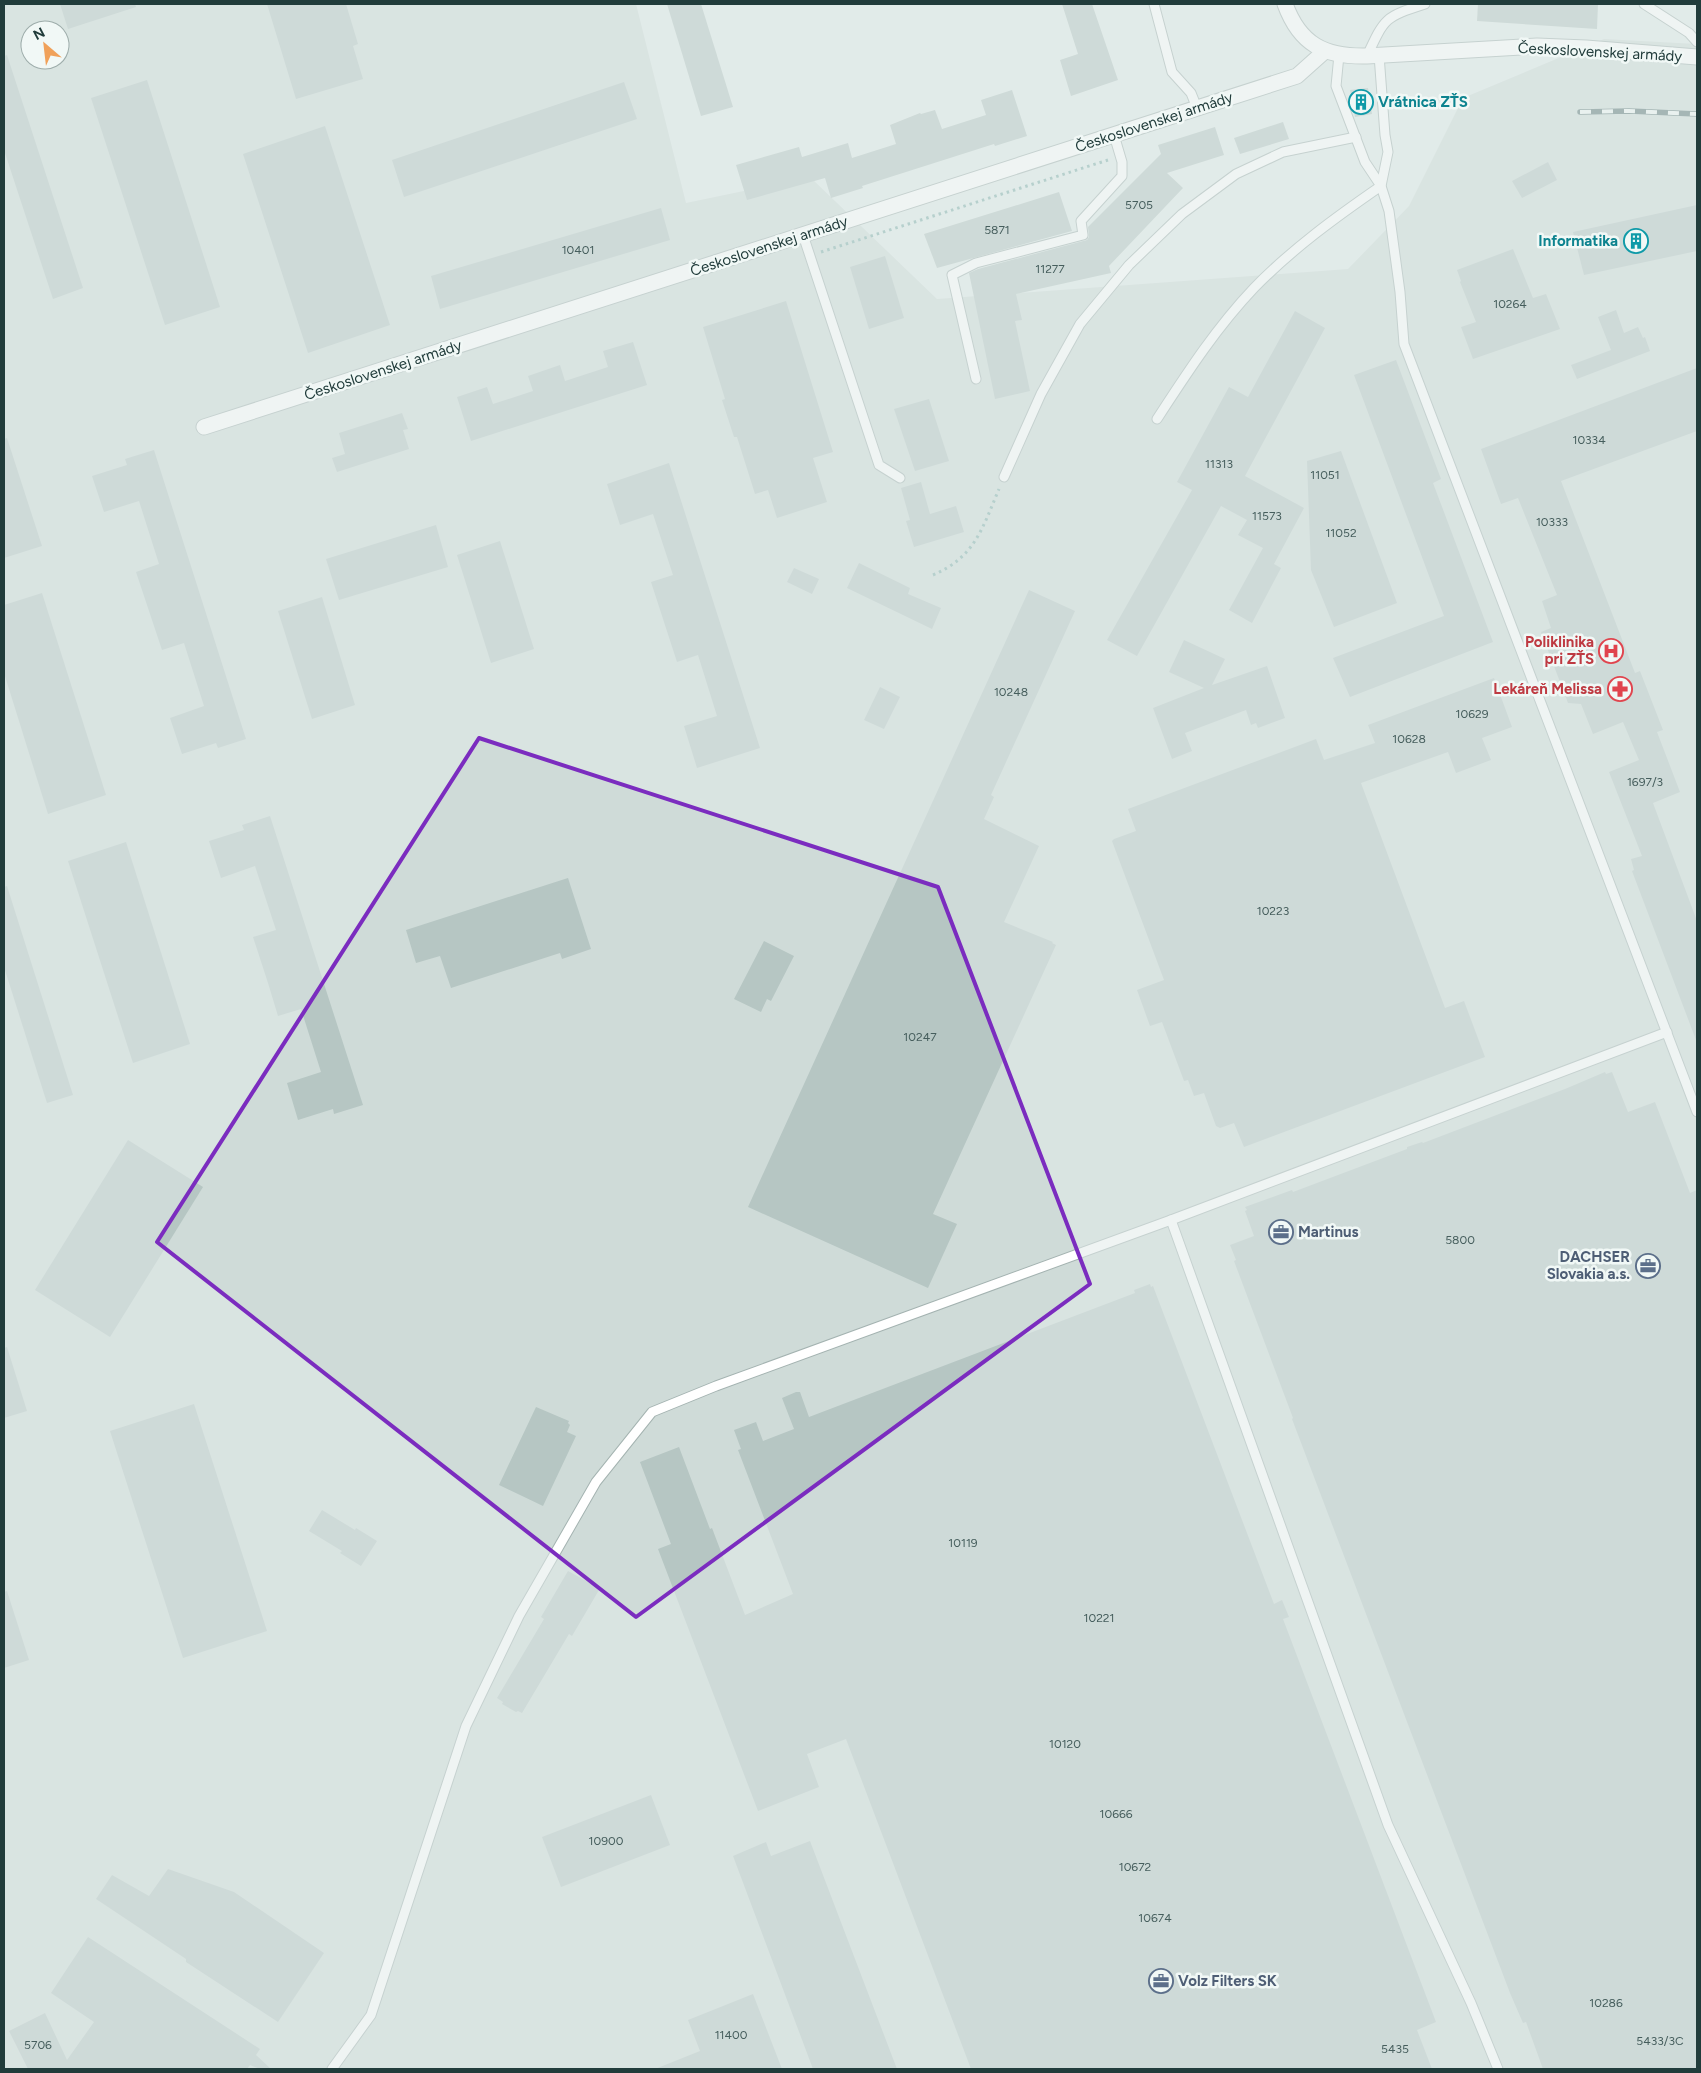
<svg xmlns="http://www.w3.org/2000/svg" width="1701" height="2073" font-family="Figtree,sans-serif">
	<style>
		.built { fill: #cfdbd8; fill-rule: evenodd }
		.building { fill: #b6c6c3 }
		.lines { fill: none; stroke-linecap: round; stroke-linejoin: round }
		.service-casing { stroke: #a4b3b1; stroke-width: 11 }
		.minor-casing { stroke: #a4b3b1; stroke-width: 17 }
		.path { stroke: #82afab; stroke-width: 3; stroke-dasharray: 2.5 4; stroke-linecap: butt }
		.service { stroke: #fff; stroke-width: 9 }
		.minor { stroke: #fff; stroke-width: 15 }
		.rail-casing { stroke: #5c7776; stroke-width: 5.5 }
		.rail { stroke: #f1f8f6; stroke-width: 4; stroke-dasharray: 11; stroke-linecap: butt }
		.marked { fill: none; stroke: #7b2cbf; stroke-width: 4; stroke-linejoin: round }
		.labels { text-anchor: middle; dominant-baseline: central; stroke-width: 5; stroke-linejoin: round; paint-order: stroke }
		.number-label { font-size: 12px; fill: #465e5d }
		.street-label { font-size: 15px; fill: #213c3b; stroke: #f1f8f6 }
		.culture-label { font-size: 15px; font-weight: bold; fill: #0d838f; stroke: #f1f8f6; text-anchor: start }
		.health-label { font-size: 15px; font-weight: bold; fill: #be3a42; stroke: #f1f8f6; text-anchor: end }
		.service-label { font-size: 15px; font-weight: bold; fill: #4e5e75; stroke: #f1f8f6; text-anchor: start }
	</style>
	<rect width="100%" height="100%" fill="#e1ebe9"/>
	<!-- built -->
	<path class="built" d="M4,4H636L686,203L810,177L937,299L1348,269L1409,206L1463,98L1604,39L1697,44V2069H4ZM30,30H60V60H30Z"/>
	<!-- building -->
	<g class="building">
		<polygon points="60,4 135,4 136,7 68,29"/>
		<polygon points="267,4 346,4 358,44 353,46 363,79 296,99"/>
		<polygon points="667,4 701,4 733,107 701,116"/>
		<polygon points="1062,4 1092,4 1118,80 1071,96 1060,60 1078,54"/>
		<polygon points="1478,4 1598,4 1597,29 1477,21"/>
		<polygon points="7,55 83,288 53,299 4,150 4,56"/>
		<polygon points="147,80 220,307 165,325 91,98"/>
		<polygon points="624,82 637,119 404,197 392,160"/>
		<polygon points="1368,88 1372,114 1355,117 1350,90"/>
		<polygon points="1012,90 1027,136 995,146 994,144 862,186 863,188 831,198 825,178 747,200 736,165 799,147 802,157 848,143 852,158 896,144 890,125 920,113 921,114 935,110 942,129 986,115 981,100"/>
		<polygon points="1283,122 1289,139 1240,154 1234,138"/>
		<polygon points="325,126 390,325 308,353 243,154"/>
		<polygon points="1215,127 1224,155 1167,173 1183,188 1109,266 1111,273 1016,294 1022,320 1015,321 1030,391 995,399 969,273 978,269 1087,240 1089,237 1088,227 1161,154 1158,145"/>
		<polygon points="1548,162 1557,180 1522,198 1512,181"/>
		<polygon points="1059,192 1072,231 937,268 924,234"/>
		<polygon points="1697,205 1697,251 1584,275 1573,232"/>
		<polygon points="661,208 670,240 440,309 431,276"/>
		<polygon points="1513,249 1533,298 1546,294 1560,329 1473,359 1461,327 1476,322 1460,282 1461,281 1457,270"/>
		<polygon points="885,256 904,318 869,329 850,267"/>
		<polygon points="786,301 833,452 813,458 827,502 777,518 768,490 755,494 737,437 734,437 722,400 725,399 703,327"/>
		<polygon points="1616,310 1624,333 1638,327 1643,338 1645,337 1650,351 1577,379 1571,365 1611,350 1598,317"/>
		<polygon points="1295,311 1325,328 1245,476 1304,508 1274,564 1281,568 1252,623 1229,610 1263,548 1238,535 1247,520 1221,506 1137,656 1107,640 1192,490 1177,482 1229,387 1248,397"/>
		<polygon points="633,342 647,385 471,441 457,397 487,387 493,404 533,391 528,376 560,365 565,381 608,367 603,351"/>
		<polygon points="1396,360 1441,479 1433,483 1493,642 1350,697 1333,658 1444,616 1354,375"/>
		<polygon points="1697,368 1697,431 1561,481 1635,673 1640,671 1663,730 1657,732 1680,792 1653,803 1697,921 1697,1040 1696,1040 1632,871 1634,870 1631,859 1642,856 1609,772 1639,760 1623,722 1593,734 1581,704 1568,703 1541,632 1551,628 1542,601 1557,595 1518,498 1501,504 1481,449"/>
		<polygon points="929,399 949,461 915,471 894,409"/>
		<polygon points="402,413 408,429 403,430 409,449 337,472 332,458 345,454 339,433"/>
		<polygon points="7,438 42,546 4,558 4,439"/>
		<polygon points="154,450 246,739 218,748 216,743 182,754 170,718 204,706 184,643 162,650 136,572 159,564 139,501 104,512 92,476 127,465 125,459"/>
		<polygon points="1341,451 1397,603 1334,627 1311,570 1307,461"/>
		<polygon points="669,463 760,748 697,768 684,726 717,716 698,655 677,662 651,582 673,575 653,514 620,525 607,484"/>
		<polygon points="921,482 930,514 956,506 964,532 914,547 906,521 910,520 901,488"/>
		<polygon points="436,525 448,567 339,600 326,559"/>
		<polygon points="500,541 534,649 491,663 457,555"/>
		<polygon points="859,563 910,588 908,594 941,608 932,629 847,588"/>
		<polygon points="794,568 819,579 812,594 787,582"/>
		<polygon points="1029,590 1075,611 991,795 994,797 984,819 1039,846 1004,922 1053,942 1052,943 1056,945 933,1214 957,1224 928,1288 748,1207"/>
		<polygon points="42,593 106,795 48,814 4,673 4,605"/>
		<polygon points="322,597 355,705 312,719 278,611"/>
		<polygon points="1184,640 1225,659 1212,685 1267,666 1285,718 1258,728 1256,723 1251,725 1246,710 1185,733 1192,751 1172,759 1153,708 1204,688 1169,672"/>
		<polygon points="1494,678 1512,727 1482,738 1491,760 1456,773 1448,752 1361,783 1445,1008 1464,1001 1485,1057 1244,1147 1234,1123 1220,1128 1216,1126 1204,1093 1194,1096 1188,1080 1184,1081 1162,1022 1150,1026 1137,990 1164,980 1112,841 1114,839 1136,831 1128,809 1316,739 1324,760 1375,743 1368,725"/>
		<polygon points="880,687 900,697 884,729 864,720"/>
		<polygon points="270,816 363,1105 334,1114 333,1109 298,1120 287,1083 321,1072 301,1009 278,1016 268,983 253,937 276,930 255,866 221,878 209,841 244,830 242,825"/>
		<polygon points="126,842 190,1044 133,1063 68,861"/>
		<polygon points="568,878 591,949 562,959 560,953 451,988 440,956 416,963 406,930"/>
		<polygon points="7,886 73,1095 47,1103 4,967 4,887"/>
		<polygon points="764,941 794,956 771,1001 767,999 761,1012 734,999"/>
		<polygon points="1605,1072 1606,1074 1612,1072 1628,1112 1655,1102 1690,1193 1697,1190 1697,2069 1543,2069 1526,2022 1523,2023 1510,1993 1292,1419 1293,1418 1234,1261 1236,1260 1230,1245 1254,1236 1245,1211 1247,1210 1245,1207 1292,1190 1293,1192 1407,1149 1407,1147 1422,1142 1423,1143 1565,1089"/>
		<polygon points="128,1140 203,1187 110,1337 35,1290"/>
		<polygon points="1150,1284 1151,1287 1153,1286 1274,1604 1282,1600 1289,1617 1283,1619 1436,2022 1417,2030 1432,2069 971,2069 846,1739 807,1754 819,1787 758,1811 658,1549 671,1544 640,1462 679,1447 710,1529 712,1528 745,1615 793,1594 738,1450 741,1449 734,1430 756,1422 763,1441 794,1429 782,1398 796,1392 800,1392 809,1417 1135,1293 1134,1290"/>
		<polygon points="7,1347 27,1411 4,1418 4,1348"/>
		<polygon points="194,1404 267,1631 183,1658 110,1431"/>
		<polygon points="536,1407 569,1421 568,1423 570,1425 567,1432 576,1436 543,1506 499,1485"/>
		<polygon points="322,1510 355,1530 356,1528 377,1541 361,1566 340,1553 342,1551 309,1531"/>
		<polygon points="568,1571 592,1584 599,1590 572,1636 569,1634 522,1713 518,1711 516,1712 502,1704 503,1702 497,1698 544,1619 541,1617"/>
		<polygon points="7,1591 29,1660 4,1668 4,1592"/>
		<polygon points="651,1795 670,1845 561,1887 542,1837"/>
		<polygon points="810,1841 897,2069 813,2069 733,1856 766,1842 771,1856"/>
		<polygon points="168,1869 234,1892 324,1953 278,2022 186,1962 186,1959 96,1899 112,1875 149,1896"/>
		<polygon points="88,1937 260,2049 256,2055 271,2069 260,2069 250,2065 247,2069 28,2069 9,2031 45,2013 67,2060 94,2022 51,1993"/>
		<polygon points="753,1994 782,2069 655,2069 700,2051 688,2020"/>
	</g>
	<g class="lines">
		<defs>
			<g id="service">
				<polyline points="1154,4 1172,72 1191,93 1197,108"/>
				<polyline points="1644,4 1689,33 1697,42"/>
				<polyline points="1379,55 1385,135 1388,152 1381,186 1389,211 1400,292 1404,344 1697,1112"/>
				<path d="M1367,56C1385,17 1385,17 1425,4"/>
				<polyline points="803,235 879,465 900,478"/>
				<polyline points="976,379 952,275 976,263 1083,235 1081,221 1122,176 1122,162 1114,135"/>
				<path d="M1157,419C1187,373 1216,328 1254,288C1292,249 1336,217 1381,186L1365,162L1336,86L1339,55"/>
				<polyline points="1004,477 1041,394 1080,324 1129,265 1182,214 1236,174 1283,152 1356,137"/>
				<polyline points="332,2069 371,2015 466,1726 519,1616 596,1482 652,1412 716,1386 1171,1220"/>
				<polyline points="1498,2069 1471,2003 1388,1825 1171,1220 1667,1032"/>
			</g>
			<g id="minor">
				<path d="M1285,4C1300,45 1325,57 1367,56L1537,46L1586,48L1697,57"/>
				<polyline points="204,427 1297,76 1325,51"/>
			</g>
		</defs>
		<!-- service casing -->
		<use href="#service" class="service-casing"/>
		<!-- minor casing -->
		<use href="#minor" class="minor-casing"/>
		<!-- path -->
		<g class="path">
			<polyline points="821,252 1108,160"/>
			<path d="M933,575C975,557 982,529 999,489"/>
		</g>
		<!-- service -->
		<use href="#service" class="service"/>
		<!-- minor -->
		<use href="#minor" class="minor"/>
		<defs>
			<polyline id="rail" points="1580,112 1629,111 1697,114"/>
		</defs>
		<!-- rail casing -->
		<use href="#rail" class="rail-casing"/>
		<!-- rail -->
		<use href="#rail" class="rail"/>
	</g>
	<!-- marked area -->
	<path d="M0 0H1701V2073H0ZM479,738L938,887L1090,1284L636,1617L157,1242Z" fill="#e1ebe9" fill-opacity=".55" fill-rule="evenodd"/>
	<path class="marked" d="M479,738L938,887L1090,1284L636,1617L157,1242Z"/>
	<!-- icons -->
	<defs>
		<symbol id="building-ring" viewBox="-11 -11 22 22"><circle r="9.5" fill="#f1f8f6" stroke="#0f9aa8" stroke-width="1.5"/><path d="M-4-6H4V6H1V3H-1V6H-4ZM-2.5-4.3h1.7v1.8h-1.7ZM.8-4.3h1.7v1.8H.8ZM-2.5-1h1.7V.8h-1.7ZM.8-1h1.7V.8H.8Z" fill="#0f9aa8"/></symbol>
		<symbol id="hospital-ring" viewBox="-11 -11 22 22"><circle r="9.5" fill="#f1f8f6" stroke="#e0444e" stroke-width="1.5"/><path d="M-5-5h3v3.5h4V-5h3V5h-3V1.5h-4V5h-3Z" fill="#e0444e"/></symbol>
		<symbol id="pharmacy-ring" viewBox="-11 -11 22 22"><circle r="9.5" fill="#f1f8f6" stroke="#e0444e" stroke-width="1.5"/><path d="M-2-6h4v4h4v4h-4v4h-4v-4h-4v-4h4Z" fill="#e0444e"/></symbol>
		<symbol id="office-ring" viewBox="-11 -11 22 22"><circle r="9.5" fill="#f1f8f6" stroke="#5c6f8a" stroke-width="1.5"/><path d="M-6-3h4V-5.5h4V-3h4V5H-6ZM-1-4.5V-3h2v-1.5ZM-6 0V1H6V0Z" fill="#5c6f8a"/></symbol>
	</defs>
	<g fill-rule="evenodd">
		<use href="#building-ring" x="1347" y="88" width="28" height="28"/>
		<use href="#building-ring" x="1622" y="227" width="28" height="28"/>
		<use href="#hospital-ring" x="1597" y="637" width="28" height="28"/>
		<use href="#pharmacy-ring" x="1606" y="675" width="28" height="28"/>
		<use href="#office-ring" x="1267" y="1218" width="28" height="28"/>
		<use href="#office-ring" x="1634" y="1252" width="28" height="28"/>
		<use href="#office-ring" x="1147" y="1967" width="28" height="28"/>
	</g>
	<g class="labels">
		<!-- number labels -->
		<g class="number-label">
			<text x="1139" y="205">5705</text>
			<text x="997" y="230">5871</text>
			<text x="578" y="250">10401</text>
			<text x="1050" y="269">11277</text>
			<text x="1510" y="304">10264</text>
			<text x="1589" y="440">10334</text>
			<text x="1219" y="464">11313</text>
			<text x="1325" y="475">11051</text>
			<text x="1267" y="516">11573</text>
			<text x="1552" y="522">10333</text>
			<text x="1341" y="533">11052</text>
			<text x="1011" y="692">10248</text>
			<text x="1472" y="714">10629</text>
			<text x="1409" y="739">10628</text>
			<text x="1645" y="782">1697/3</text>
			<text x="1273" y="911">10223</text>
			<text x="920" y="1037">10247</text>
			<text x="1460" y="1240">5800</text>
			<text x="963" y="1543">10119</text>
			<text x="1099" y="1618">10221</text>
			<text x="1065" y="1744">10120</text>
			<text x="1116" y="1814">10666</text>
			<text x="606" y="1841">10900</text>
			<text x="1135" y="1867">10672</text>
			<text x="1155" y="1918">10674</text>
			<text x="1606" y="2003">10286</text>
			<text x="731" y="2035">11400</text>
			<text x="1660" y="2041">5433/3C</text>
			<text x="38" y="2045">5706</text>
			<text x="1395" y="2049">5435</text>
		</g>
		<!-- street labels -->
		<g class="street-label">
			<text transform="translate(1600 52) rotate(3)">Československej armády</text>
			<text transform="translate(1154 122) rotate(-18)">Československej armády</text>
			<text transform="translate(769 246) rotate(-18)">Československej armády</text>
			<text transform="translate(383 370) rotate(-18)">Československej armády</text>
		</g>
		<!-- culture labels -->
		<g class="culture-label">
			<text x="1378" y="102">Vrátnica ZŤS</text>
			<text x="1618" y="241" text-anchor="end">Informatika</text>
		</g>
		<!-- health labels -->
		<g class="health-label">
			<text x="1594" y="642">Poliklinika<tspan x="1594" dy="17">pri ZŤS</tspan></text>
			<text x="1602" y="689">Lekáreň Melissa</text>
		</g>
		<!-- service labels -->
		<g class="service-label">
			<text x="1298" y="1232">Martinus</text>
			<text x="1630" y="1257" text-anchor="end">DACHSER<tspan x="1630" dy="17">Slovakia a.s.</tspan></text>
			<text x="1178" y="1981">Volz Filters SK</text>
		</g>
	</g>
	<!-- border -->
	<rect width="1701" height="2073" fill="none" stroke="#213c3b" stroke-width="10"/>
	<!-- north arrow -->
	<g transform="translate(45 45) rotate(332)"><circle r="24" fill="#f1f8f6" stroke="#9eadab"/>
	<path d="M0-4L9 19L0 12L-9 19Z" fill="#f0a15a"/>
	<text y="-8" font-size="14" font-weight="bold" text-anchor="middle" fill="#213c3b">N</text>
	</g>
</svg>
